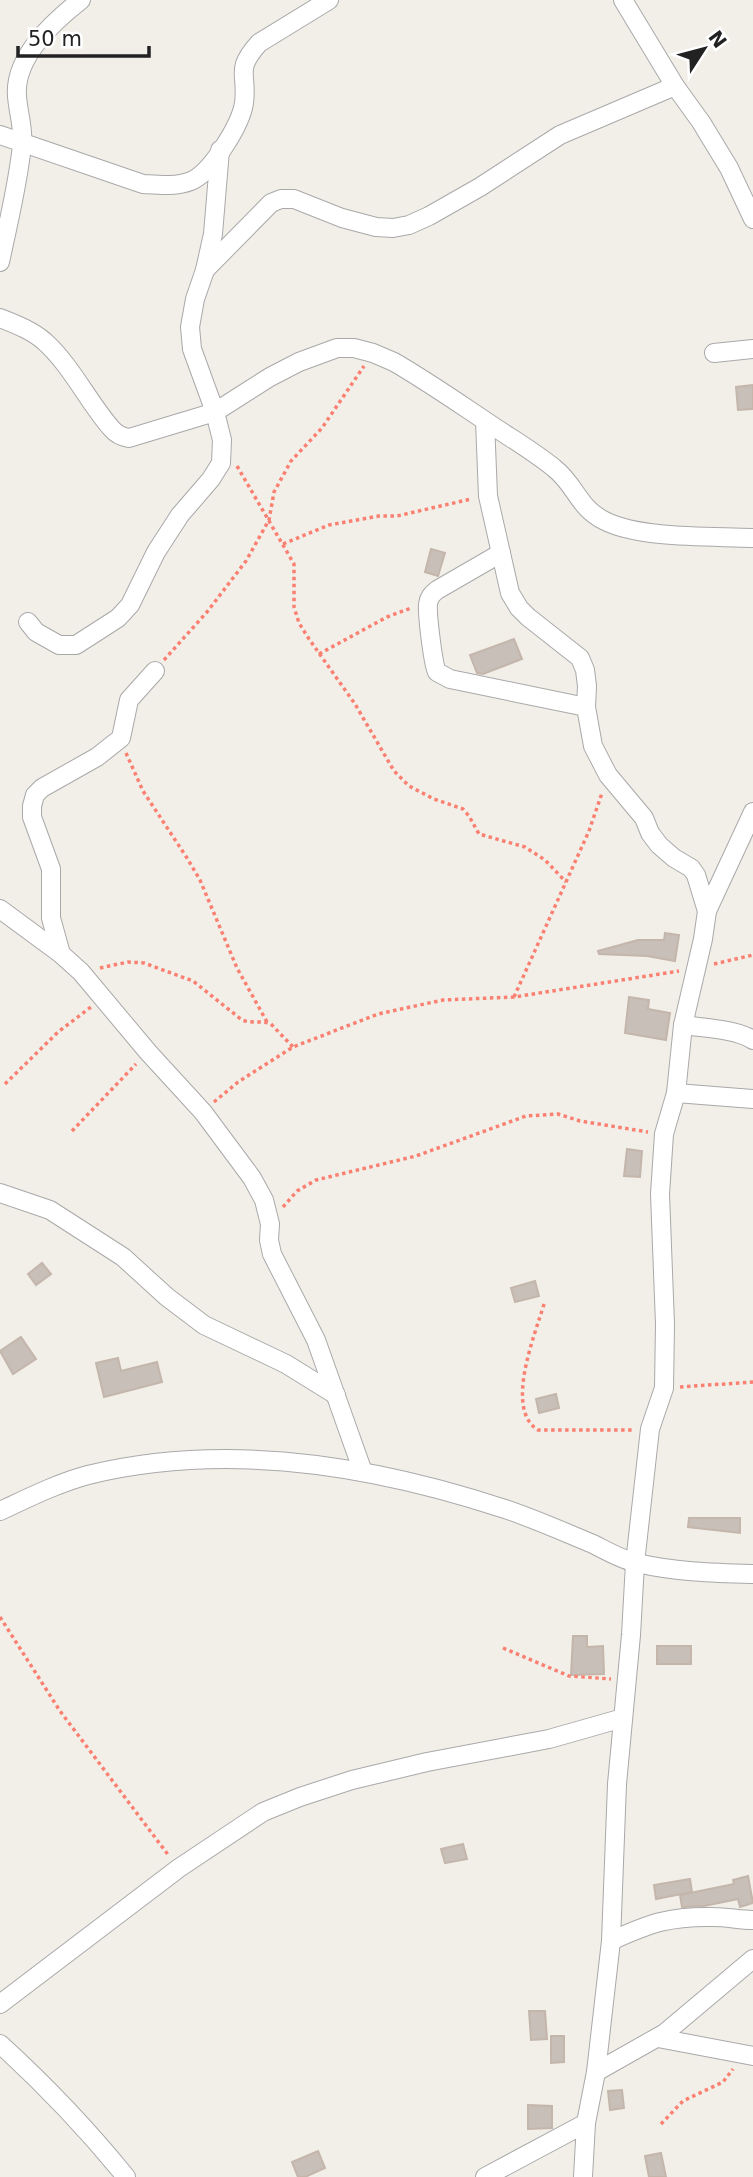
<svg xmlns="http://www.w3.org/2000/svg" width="753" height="2177" font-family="'DejaVu Sans',sans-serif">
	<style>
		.building { fill: #c7bfb8; stroke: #c4b6ab; stroke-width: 2 }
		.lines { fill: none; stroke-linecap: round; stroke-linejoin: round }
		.minor-casing { stroke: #a9a9a9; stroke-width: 20 }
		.path { stroke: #fa8072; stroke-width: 3.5; stroke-dasharray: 3.5 3.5; stroke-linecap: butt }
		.minor { stroke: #fff; stroke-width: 18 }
	</style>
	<rect width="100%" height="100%" fill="#f2efe9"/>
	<!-- building -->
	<g class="building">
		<polygon points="753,385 753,409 738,410 736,387"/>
		<polygon points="431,549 445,553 438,576 425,572"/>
		<polygon points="514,639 522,659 483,674 477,673 470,655"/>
		<polygon points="665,933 679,935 675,961 647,956 599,954 598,951 638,940 664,940"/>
		<polygon points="629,997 649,1000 648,1009 670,1013 666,1040 625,1033"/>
		<polygon points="627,1149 642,1151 640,1177 624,1176"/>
		<polygon points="42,1263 51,1274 36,1285 28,1274"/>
		<polygon points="535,1281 539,1296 515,1302 511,1288"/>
		<polygon points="21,1337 36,1359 13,1374 0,1351"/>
		<polygon points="118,1358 121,1371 157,1362 162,1382 104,1397 96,1363"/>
		<polygon points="556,1394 559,1408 539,1413 536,1399"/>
		<polygon points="689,1518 740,1518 740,1533 688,1527"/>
		<polygon points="573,1636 587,1636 587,1647 603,1646 604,1674 571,1675"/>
		<rect x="657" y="1646" width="34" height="18"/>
		<polygon points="463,1844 467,1859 445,1863 441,1849"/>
		<polygon points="748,1876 753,1903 740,1907 738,1899 704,1906 682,1907 680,1895 734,1884 733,1880"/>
		<polygon points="690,1879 692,1892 656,1899 654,1885"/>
		<polygon points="529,2011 545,2011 547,2039 531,2040"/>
		<polygon points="551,2036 564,2036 564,2062 551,2063"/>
		<polygon points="622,2090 624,2108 610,2110 608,2091"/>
		<polygon points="528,2105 552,2106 552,2128 528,2129"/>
		<polygon points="318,2151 325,2168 305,2177 298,2177 292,2162"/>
		<polygon points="661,2153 666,2177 649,2177 645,2156"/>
	</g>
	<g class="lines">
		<defs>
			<g id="minor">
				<polyline points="623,0 675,86 701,122 729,168 753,219"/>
				<path d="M0,135L143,184C159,185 176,187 191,181C211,173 241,124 244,103C248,73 234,71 259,43L329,0"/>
				<path d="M0,262C8,224 18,184 22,145C24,129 18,112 17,96C14,57 53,22 81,0"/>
				<polyline points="205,270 271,203 281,199 294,199 342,218 376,227 393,228 409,225 429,216 480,187 560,135 675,86"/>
				<path d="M0,318C15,324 31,330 44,341C71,365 87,400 111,428C116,434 122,437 129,438L215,412L270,377L299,362L337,348H354L373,353L394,362C425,380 454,400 484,420C507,436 532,450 554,468C576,485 578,508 605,521C641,539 712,536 753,538"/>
				<polyline points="714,353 753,349"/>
				<polyline points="485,421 488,496 510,593 519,608 528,617 580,658 585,670 587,686 586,707 593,746 608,775 644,818 650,833 659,845 674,858 691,868 696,875 707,911"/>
				<path d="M501,553L437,590C432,594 429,597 428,604C427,614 433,664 437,672L450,679L586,707"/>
				<polyline points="28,622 36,632 59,645 76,645 118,618 130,605 156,552 180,515 211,479 221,463 222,440 215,412 192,349 190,327 195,299 205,270 213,234 220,150"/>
				<polyline points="0,909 61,954 81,972 148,1052 203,1112 252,1178 264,1200 270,1224 269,1240 272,1254 316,1340 363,1472"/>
				<polyline points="61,954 51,918 51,869 32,817 32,806 35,795 42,788 97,757 121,738 129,700 155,671"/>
				<path d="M683,1025C703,1028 736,1029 753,1040"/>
				<polyline points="676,1093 753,1099"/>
				<polyline points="0,1193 50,1210 123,1257 167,1297 204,1325 286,1364 336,1395"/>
				<path d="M0,1511C28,1498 58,1483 88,1475C227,1441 372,1465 505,1509C535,1519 564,1532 593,1544C607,1551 622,1560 637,1563C675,1572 715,1573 753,1574"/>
				<path d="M611,1941C650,1923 670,1916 714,1917C727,1917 740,1920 753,1920"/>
				<polyline points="0,2004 179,1868 263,1812 300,1797 352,1780 427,1762 549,1739 623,1718"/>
				<polyline points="658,2038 753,2056"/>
				<path d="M0,2044C45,2085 87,2129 126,2177"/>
				<polyline points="596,2072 665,2033 753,1959"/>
				<polyline points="485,2177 586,2123"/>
				<polyline points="583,2177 586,2123 596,2072 611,1941 617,1784 631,1635 635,1563 650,1429 664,1388 665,1324 660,1194 664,1134 676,1093 683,1025 703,939 707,911 753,812"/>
			</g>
		</defs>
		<!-- minor casing -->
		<use href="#minor" class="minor-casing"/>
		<!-- path -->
		<g class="path">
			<polyline points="237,466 294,564 294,607 299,623 309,639 355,704 394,771 409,786 434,799 463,809 469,816 479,834 525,847 545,860 566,882"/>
			<polyline points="283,544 329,525 379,516 397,516 471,499"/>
			<polyline points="319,654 387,617 411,608"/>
			<polyline points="164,660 207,612 246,561 269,520 274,492 291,461 322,428 364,366"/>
			<polyline points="126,753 143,791 187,858 200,880 237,968 267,1022"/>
			<polyline points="714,964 753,955"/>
			<path d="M100,968L128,962L144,963L193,981L242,1020C252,1024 262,1020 271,1024L293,1047"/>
			<polyline points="514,997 589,831 602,793"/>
			<polyline points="5,1084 58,1032 91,1007"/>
			<polyline points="214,1102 238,1082 293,1047 378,1014 443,1000 514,997 679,971"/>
			<polyline points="72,1131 136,1064"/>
			<polyline points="283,1207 297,1191 316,1180 416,1156 526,1116 558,1114 580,1121 648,1132"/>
			<path d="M544,1304C535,1335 504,1409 538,1430H634"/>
			<polyline points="680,1387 753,1382"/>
			<polyline points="0,1617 60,1711 169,1856"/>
			<polyline points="503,1648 569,1676 611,1679"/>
			<polyline points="661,2124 683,2101 723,2082 733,2069"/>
		</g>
		<!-- minor -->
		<use href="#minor" class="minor"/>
	</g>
	<!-- north arrow -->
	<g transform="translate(704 49) rotate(54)" stroke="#ffffff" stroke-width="5" paint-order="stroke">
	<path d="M0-5L12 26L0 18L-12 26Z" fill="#222222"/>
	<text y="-10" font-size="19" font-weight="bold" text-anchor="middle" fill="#222222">N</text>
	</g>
	<!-- scale -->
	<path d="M18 46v10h131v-10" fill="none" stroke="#222222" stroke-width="3.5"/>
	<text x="28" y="46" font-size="21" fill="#222222" stroke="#ffffff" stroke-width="5" paint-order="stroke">50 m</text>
</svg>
